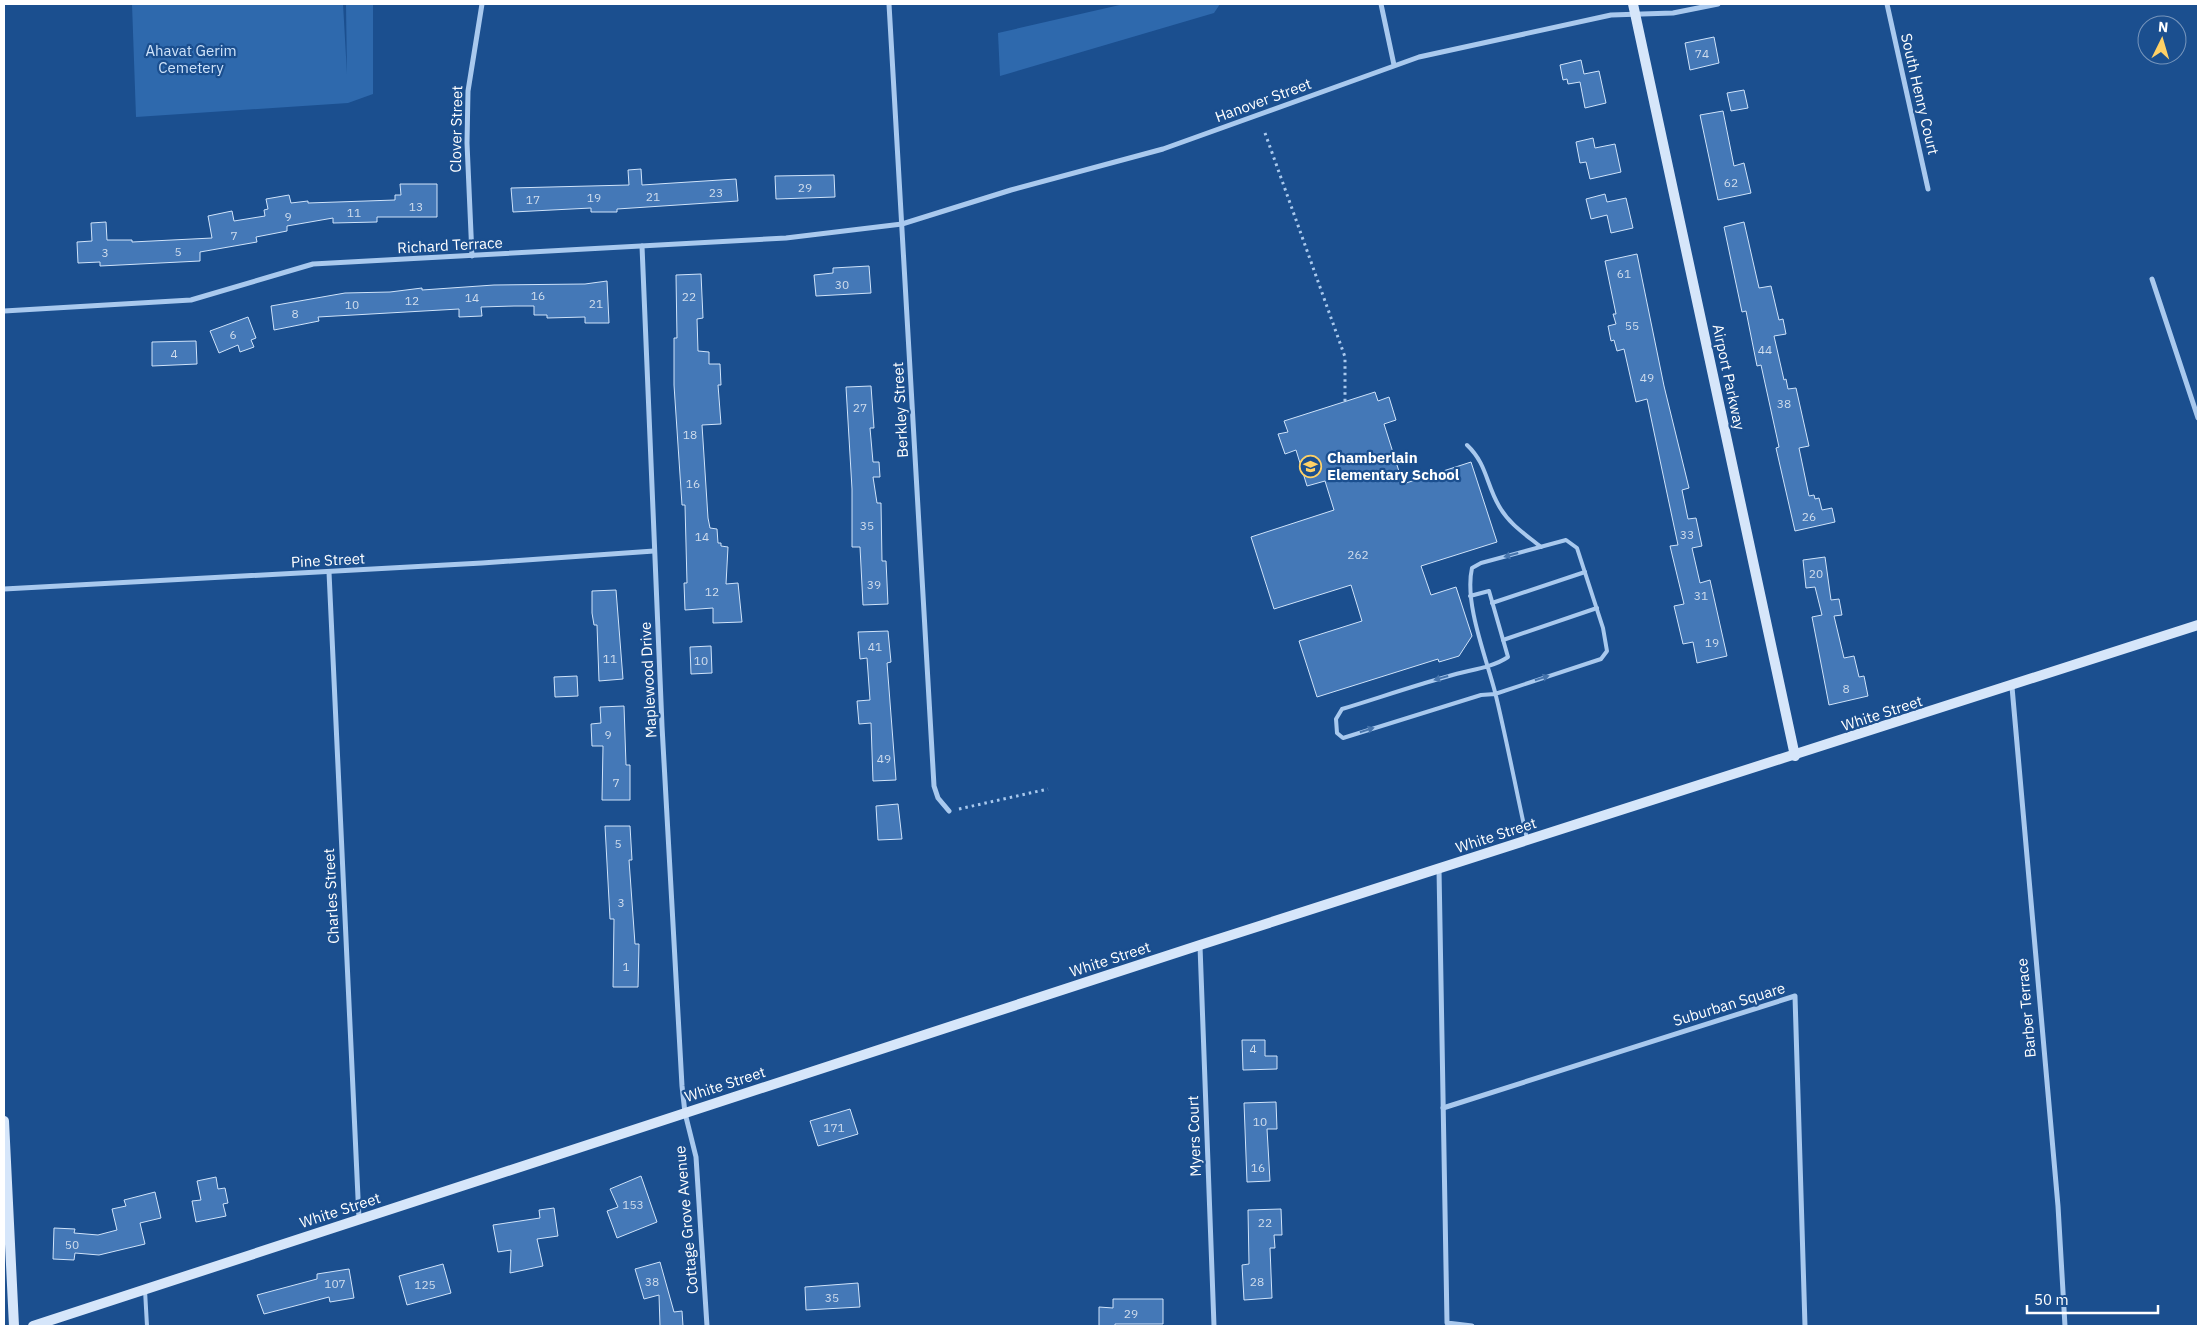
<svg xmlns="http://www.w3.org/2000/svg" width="2202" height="1330" font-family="'IBM Plex Sans',sans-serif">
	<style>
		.green { fill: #2e69ad }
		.building { fill: #4478b7; stroke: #cfe3fa }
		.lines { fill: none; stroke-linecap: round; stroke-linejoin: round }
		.path { stroke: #a9c9ee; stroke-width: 3; stroke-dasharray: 2.5 4; stroke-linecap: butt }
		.lane { stroke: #a9c9ee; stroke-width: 4 }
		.street { stroke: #a9c9ee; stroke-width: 5 }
		.secondary { stroke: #d6e6fa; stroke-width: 10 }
		.oneway { fill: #4674ac }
		.labels { text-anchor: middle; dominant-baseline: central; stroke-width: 4.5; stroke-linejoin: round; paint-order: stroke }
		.number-label { font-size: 12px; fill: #d0dded }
		.park-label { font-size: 15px; fill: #cfe3fa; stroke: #1b4f8f }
		.street-label { font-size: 15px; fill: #fff; stroke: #1b4f8f }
		.poi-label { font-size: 15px; font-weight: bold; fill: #fff; stroke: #1b4f8f; text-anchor: start }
	</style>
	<rect width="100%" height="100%" fill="#1b4f8f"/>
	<!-- green -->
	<g class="green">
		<polygon points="132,4 343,4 347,74 346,4 373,4 373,94 348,103 136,117"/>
		<polygon points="1124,4 1220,4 1214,13 1000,76 998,33"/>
	</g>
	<!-- building -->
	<g class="building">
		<polygon points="1714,37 1719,63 1690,70 1685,43"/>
		<polygon points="1581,60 1584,74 1599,71 1606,103 1585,108 1580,82 1568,84 1567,79 1563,80 1560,65"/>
		<polygon points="1744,90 1748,108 1731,111 1727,93"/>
		<polygon points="1723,111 1734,166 1744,163 1751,193 1718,200 1700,115"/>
		<polygon points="1593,138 1595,148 1615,144 1621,172 1590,179 1586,162 1580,163 1576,142"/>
		<polygon points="641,169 642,185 736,179 738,201 617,209 617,212 591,212 591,208 513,212 511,188 629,185 628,170"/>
		<polygon points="834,175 835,197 776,199 775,176"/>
		<polygon points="400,184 437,184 437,217 377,217 377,222 333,223 333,218 287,226 287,231 256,237 257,242 200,252 200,261 100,266 100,262 78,263 77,242 92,241 91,223 106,222 107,240 132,240 132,242 212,238 208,216 232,211 234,221 265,216 264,210 268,209 266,199 289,195 291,203 308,201 308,203 395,200 395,195 401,195"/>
		<polygon points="1605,194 1607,202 1626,198 1633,228 1611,233 1607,215 1591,219 1586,199"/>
		<polygon points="1744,222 1759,288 1771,286 1779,320 1783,319 1786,334 1774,336 1784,380 1786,379 1788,389 1796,388 1809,446 1799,448 1809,496 1814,495 1815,499 1819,498 1822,510 1832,508 1835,522 1795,531 1776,448 1779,447 1761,365 1757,366 1746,311 1742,312 1724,227"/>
		<polygon points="1637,254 1664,386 1689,488 1682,490 1688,519 1696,518 1702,546 1692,548 1700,583 1710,580 1727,656 1697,663 1693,642 1683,644 1674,606 1684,604 1670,546 1678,545 1647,399 1636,402 1624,349 1617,351 1614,340 1611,341 1608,326 1616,324 1613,314 1616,314 1605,261"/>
		<polygon points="869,266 871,293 816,296 814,275 833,273 833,268"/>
		<polygon points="701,274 703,318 697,319 698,351 709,352 709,364 720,364 721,385 718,385 721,424 702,425 708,518 710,528 717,529 718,543 721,543 721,546 728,547 726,584 738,583 742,622 713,623 713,608 685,610 684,583 687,583 685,505 682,505 674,385 674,338 677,338 676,275"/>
		<polygon points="607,281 609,323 585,323 585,317 547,318 547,315 534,315 534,306 514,306 481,307 482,316 459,317 459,309 318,317 319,321 274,330 271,306 345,293 390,292 422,288 422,290 494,285 585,284"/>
		<polygon points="248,317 256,338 251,340 254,347 240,352 238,345 219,353 210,331"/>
		<polygon points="196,341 197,364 152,366 152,342"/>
		<polygon points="871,386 874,428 870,428 873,462 879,462 880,477 873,477 877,503 881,503 882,561 886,561 888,604 863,605 860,547 852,547 852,489 846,387"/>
		<polygon points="1375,392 1378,401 1389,397 1396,420 1384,424 1403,484 1471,462 1497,542 1421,566 1431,595 1456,587 1472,636 1459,656 1439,662 1438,659 1317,697 1299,641 1362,621 1351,585 1274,609 1251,537 1334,510 1325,481 1307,486 1296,450 1285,454 1278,434 1288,432 1284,421"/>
		<polygon points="1825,557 1831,600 1839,599 1842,615 1834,616 1844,658 1854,656 1859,677 1864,676 1868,696 1829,705 1812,617 1822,615 1815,587 1806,588 1803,560"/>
		<polygon points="616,590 623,679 599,681 597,625 594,625 592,613 592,591"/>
		<polygon points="888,631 891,662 887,663 896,780 873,781 871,723 859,724 857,701 870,700 867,658 860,659 858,632"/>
		<polygon points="711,646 712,673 691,674 690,647"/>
		<polygon points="577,676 578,696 555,697 554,677"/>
		<polygon points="624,706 626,765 630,765 630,800 602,800 603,746 592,746 591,724 601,723 600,707"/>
		<polygon points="898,804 902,839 878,840 876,806"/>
		<polygon points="605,826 630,826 632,860 629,860 635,944 639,944 638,987 613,987 614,919 610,919"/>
		<polygon points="1242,1040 1265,1040 1265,1056 1277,1056 1277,1069 1243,1070"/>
		<polygon points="1276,1102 1277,1129 1267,1129 1270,1181 1247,1182 1244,1103"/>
		<polygon points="850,1109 858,1134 818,1146 810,1121"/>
		<polygon points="641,1176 657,1222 617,1238 607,1211 618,1207 610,1189"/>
		<polygon points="216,1177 218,1189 225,1188 228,1203 223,1204 226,1216 196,1222 192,1201 201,1200 197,1181"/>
		<polygon points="155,1192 161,1218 140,1223 145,1244 99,1255 75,1253 74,1260 53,1259 54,1228 75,1229 74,1233 98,1235 117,1230 112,1209 126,1206 124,1200"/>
		<polygon points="554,1208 558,1236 537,1239 543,1266 510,1273 511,1250 498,1252 493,1225 540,1218 539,1210"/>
		<polygon points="1281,1209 1282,1235 1274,1235 1275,1248 1270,1248 1272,1298 1244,1300 1242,1265 1249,1264 1248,1210"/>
		<polygon points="660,1262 674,1312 682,1311 683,1326 660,1326 659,1295 644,1299 635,1269"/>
		<polygon points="443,1264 451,1293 407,1305 399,1276"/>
		<polygon points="349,1269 354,1298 330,1302 329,1297 264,1314 257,1295 317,1279 317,1274"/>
		<polygon points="858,1283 860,1307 806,1310 805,1287"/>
		<polygon points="1113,1299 1163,1299 1163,1324 1115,1324 1115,1326 1099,1326 1099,1307 1113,1308"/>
	</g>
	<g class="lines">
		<!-- path -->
		<g class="path">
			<polyline points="1265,133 1345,357 1345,401"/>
			<polyline points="959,809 1048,789"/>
		</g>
		<!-- lane -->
		<g class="lane">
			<path d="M1467,445C1487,464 1486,484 1499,506C1509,524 1525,534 1541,547"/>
			<path d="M1470,596L1489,591L1508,657C1492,668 1468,670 1449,676C1413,686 1378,698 1342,709L1336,719L1337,733L1343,738L1481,695L1495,694L1601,659L1607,651L1603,628L1577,548L1566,540L1481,563L1472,568C1464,603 1486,657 1495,692C1507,741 1516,790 1527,839"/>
			<polyline points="1492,603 1585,572"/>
			<polyline points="1503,640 1597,608"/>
			<polyline points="145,1290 147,1326"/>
		</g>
		<!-- street -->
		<g class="street">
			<polyline points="889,4 934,786 938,798 949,811"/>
			<polyline points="1381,4 1394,65"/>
			<polyline points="1887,4 1928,189"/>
			<polyline points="642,246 662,726 682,1086 685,1113 696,1157 707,1326"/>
			<polyline points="472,256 467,143 468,91 482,4"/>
			<polyline points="2152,279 2198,418"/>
			<polyline points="4,311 191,300 313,264 786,238 902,224 1011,190 1163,149 1419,57 1611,15 1673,13 1718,4"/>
			<polyline points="329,572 359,1219"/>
			<polyline points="4,589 482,563 654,551"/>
			<polyline points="2012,687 2058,1206 2065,1326"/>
			<polyline points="1439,869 1447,1323 1472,1326"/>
			<polyline points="1200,946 1214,1326"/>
			<polyline points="1443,1108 1795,996 1805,1326"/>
		</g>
		<!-- secondary -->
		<g class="secondary">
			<polyline points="1633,4 1795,756"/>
			<polyline points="4,1121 14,1326"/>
			<polyline points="33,1326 1200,945 2198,625"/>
		</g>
	</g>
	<!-- one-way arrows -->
	<defs><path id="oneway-solid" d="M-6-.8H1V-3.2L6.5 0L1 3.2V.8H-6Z" transform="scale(1.25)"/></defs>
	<g class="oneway">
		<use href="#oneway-solid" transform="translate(1511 555) rotate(165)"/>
		<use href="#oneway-solid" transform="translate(1441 678) rotate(164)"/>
		<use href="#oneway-solid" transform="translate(1542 678) rotate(-18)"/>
		<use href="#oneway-solid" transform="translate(1367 730) rotate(-17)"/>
	</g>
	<!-- icons -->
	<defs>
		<symbol id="school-ring" viewBox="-11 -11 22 22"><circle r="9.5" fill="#1b4f8f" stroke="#ffd166" stroke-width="1.5"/><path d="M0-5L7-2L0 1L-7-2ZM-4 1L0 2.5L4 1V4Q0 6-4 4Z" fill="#ffd166"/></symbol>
	</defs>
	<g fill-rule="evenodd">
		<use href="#school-ring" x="1298" y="454" width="25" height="25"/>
	</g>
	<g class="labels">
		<!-- number labels -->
		<g class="number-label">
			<text x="1702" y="53">74</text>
			<text x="1731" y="182">62</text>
			<text x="805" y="187">29</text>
			<text x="716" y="192">23</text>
			<text x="653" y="196">21</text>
			<text x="594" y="197">19</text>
			<text x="533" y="199">17</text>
			<text x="416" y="206">13</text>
			<text x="354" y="212">11</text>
			<text x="288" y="216">9</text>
			<text x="234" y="235">7</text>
			<text x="178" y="251">5</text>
			<text x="105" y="252">3</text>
			<text x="1624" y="273">61</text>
			<text x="842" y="284">30</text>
			<text x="538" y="295">16</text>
			<text x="689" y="296">22</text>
			<text x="472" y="297">14</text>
			<text x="412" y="300">12</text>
			<text x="596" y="303">21</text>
			<text x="352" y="304">10</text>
			<text x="295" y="313">8</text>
			<text x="1632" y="325">55</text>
			<text x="233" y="334">6</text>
			<text x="1765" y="349">44</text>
			<text x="174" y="353">4</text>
			<text x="1647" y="377">49</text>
			<text x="1784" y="403">38</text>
			<text x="860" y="407">27</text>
			<text x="690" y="434">18</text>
			<text x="693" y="483">16</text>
			<text x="1809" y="516">26</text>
			<text x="867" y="525">35</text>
			<text x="1687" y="534">33</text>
			<text x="702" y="536">14</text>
			<text x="1358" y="554">262</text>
			<text x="1816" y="573">20</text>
			<text x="874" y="584">39</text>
			<text x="712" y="591">12</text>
			<text x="1701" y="595">31</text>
			<text x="1712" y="642">19</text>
			<text x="875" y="646">41</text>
			<text x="610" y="658">11</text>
			<text x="701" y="660">10</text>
			<text x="1846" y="688">8</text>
			<text x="608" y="734">9</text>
			<text x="884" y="758">49</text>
			<text x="616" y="782">7</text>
			<text x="618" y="843">5</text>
			<text x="621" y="902">3</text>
			<text x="626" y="966">1</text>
			<text x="1253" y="1048">4</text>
			<text x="1260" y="1121">10</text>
			<text x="834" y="1127">171</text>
			<text x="1258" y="1167">16</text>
			<text x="633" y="1204">153</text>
			<text x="1265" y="1222">22</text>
			<text x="72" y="1244">50</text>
			<text x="652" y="1281">38</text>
			<text x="1257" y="1281">28</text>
			<text x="335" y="1283">107</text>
			<text x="425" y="1284">125</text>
			<text x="832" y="1297">35</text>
			<text x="1131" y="1313">29</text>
		</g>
		<!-- park labels -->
		<g class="park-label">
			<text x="191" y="50">Ahavat Gerim<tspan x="191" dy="17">Cemetery</tspan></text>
		</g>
		<!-- street labels -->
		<g class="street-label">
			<text transform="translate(1920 94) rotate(77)">South Henry Court</text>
			<text transform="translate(1263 100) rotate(-20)">Hanover Street</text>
			<text transform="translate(456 129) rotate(-89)">Clover Street</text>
			<text transform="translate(450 245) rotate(-3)">Richard Terrace</text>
			<text transform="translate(1729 377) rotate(78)">Airport Parkway</text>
			<text transform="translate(900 410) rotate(-93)">Berkley Street</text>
			<text transform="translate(328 560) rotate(-3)">Pine Street</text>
			<text transform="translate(648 680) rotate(-93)">Maplewood Drive</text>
			<text transform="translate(1882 713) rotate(-18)">White Street</text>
			<text transform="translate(1496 835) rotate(-18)">White Street</text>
			<text transform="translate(331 896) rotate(-93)">Charles Street</text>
			<text transform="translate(1110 959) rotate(-18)">White Street</text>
			<text transform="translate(1729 1004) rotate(-17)">Suburban Square</text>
			<text transform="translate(2026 1008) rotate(-95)">Barber Terrace</text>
			<text transform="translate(725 1084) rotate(-18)">White Street</text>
			<text transform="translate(1194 1136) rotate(-92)">Myers Court</text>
			<text transform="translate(340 1210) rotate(-18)">White Street</text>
			<text transform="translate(686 1220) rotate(-95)">Cottage Grove Avenue</text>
		</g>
		<!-- poi labels -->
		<g class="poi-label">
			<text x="1327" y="457">Chamberlain<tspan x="1327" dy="17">Elementary School</tspan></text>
		</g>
	</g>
	<!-- border -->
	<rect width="2202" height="1330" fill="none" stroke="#ffffff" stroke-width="10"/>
	<!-- north arrow -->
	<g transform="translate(2162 40) rotate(5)"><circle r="24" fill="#1b4f8f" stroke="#7695bc"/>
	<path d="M0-4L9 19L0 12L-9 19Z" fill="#ffd166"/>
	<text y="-8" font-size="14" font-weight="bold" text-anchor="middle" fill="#ffffff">N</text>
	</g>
	<!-- scale -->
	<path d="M2027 1305v8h131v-8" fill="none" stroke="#ffffff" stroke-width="2.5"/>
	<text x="2034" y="1305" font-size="15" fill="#ffffff" stroke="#1b4f8f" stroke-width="4" paint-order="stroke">50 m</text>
</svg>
